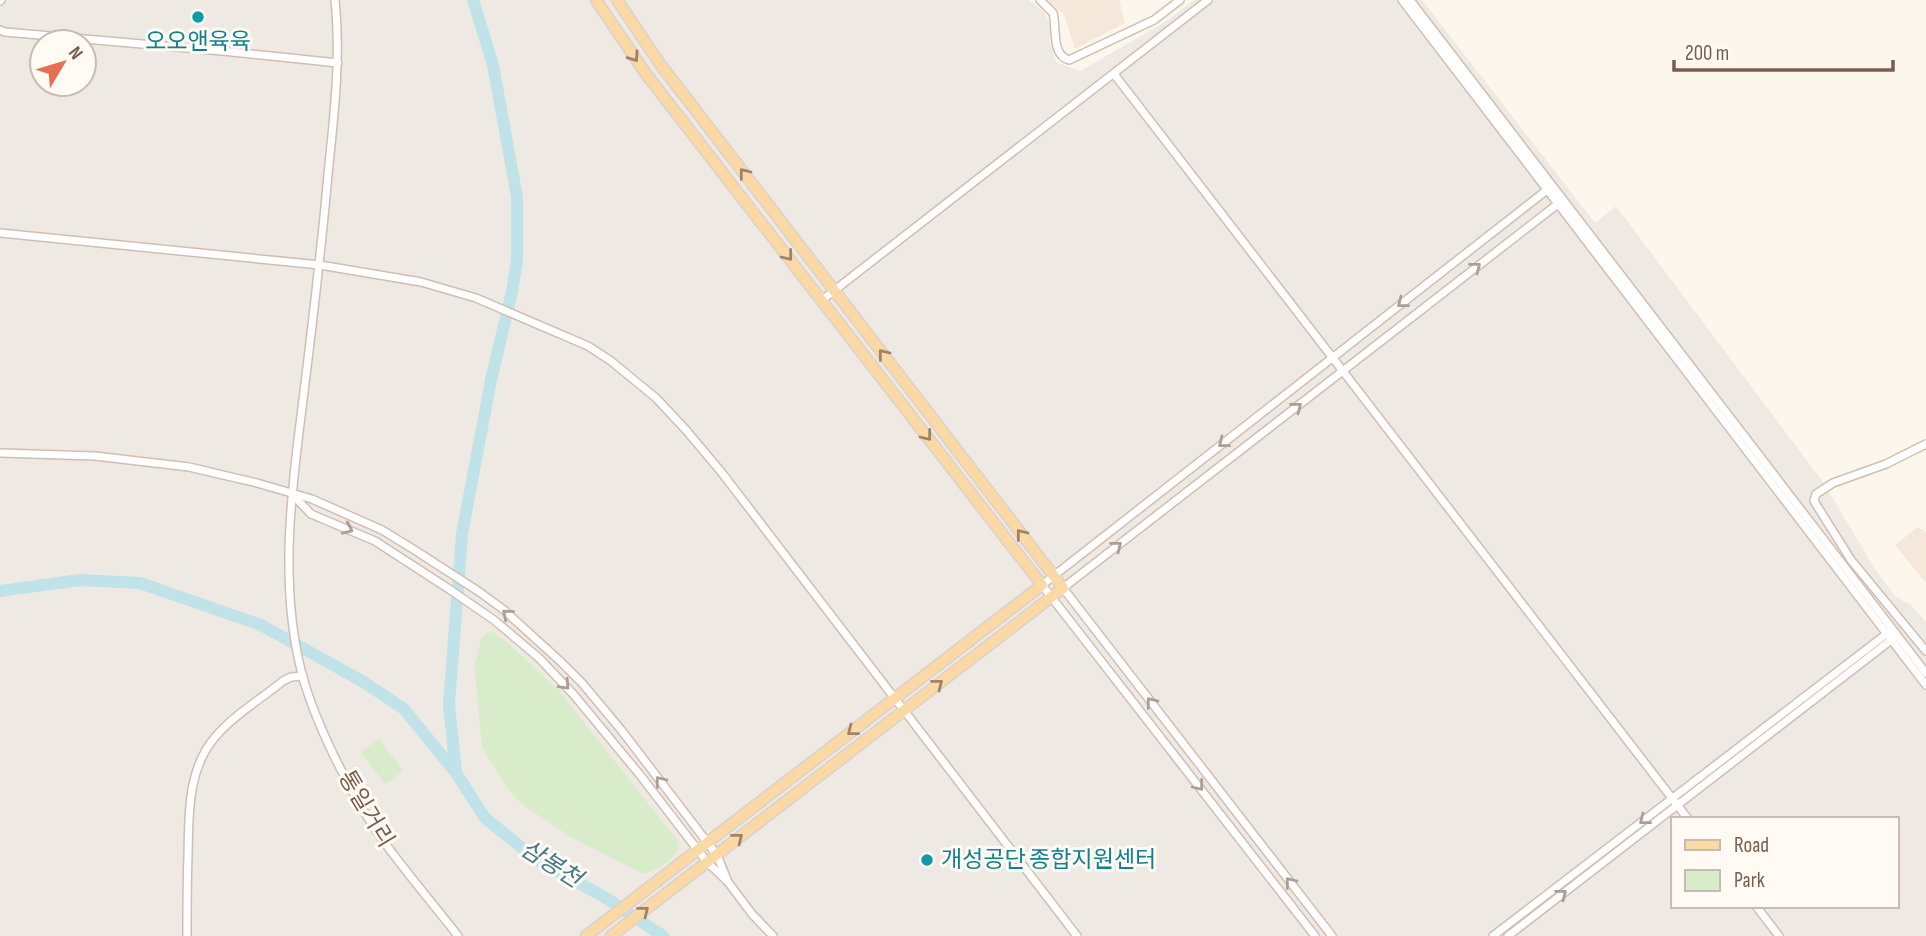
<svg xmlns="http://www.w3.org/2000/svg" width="1926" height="936" font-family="'Sofia Sans Condensed','Noto Sans KR',sans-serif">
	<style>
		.residential { fill: #f5e8da }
		.industrial { fill: #efe9e4; fill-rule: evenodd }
		.green { fill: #d8ecc9 }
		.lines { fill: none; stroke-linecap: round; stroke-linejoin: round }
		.river { stroke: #bfe3e8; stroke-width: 12 }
		.minor-casing { stroke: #d1beb0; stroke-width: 10 }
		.major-casing { stroke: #dad1cd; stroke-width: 13 }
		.minor { stroke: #fff; stroke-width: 7 }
		.major { stroke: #fbd9a5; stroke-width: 10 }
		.oneway { stroke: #a18267 }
		.oneway2 { stroke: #af9d94 }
		.culture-dot { fill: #0f9aa8; stroke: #fffaf3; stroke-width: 2.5 }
		.labels { text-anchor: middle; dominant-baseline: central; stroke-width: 6; stroke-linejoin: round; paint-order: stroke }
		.culture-label { font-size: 23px; fill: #0d838f; stroke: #fffaf3 }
		.street-label { font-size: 23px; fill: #7a5c4d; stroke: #fffaf3 }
		.water-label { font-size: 24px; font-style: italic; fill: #437c86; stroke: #fffaf3 }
	</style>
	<rect width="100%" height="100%" fill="#fdf6ec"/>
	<!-- residential -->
	<g class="residential">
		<polygon points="1046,0 1119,0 1125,23 1075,49 1064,14"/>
		<polygon points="1918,527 1926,533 1926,583 1895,545"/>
	</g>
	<!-- industrial -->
	<path class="industrial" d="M0,0H1029L1043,11L1051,27L1049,37L1056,62L1080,71L1165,22L1194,0H1422L1595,223L1616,206L1823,482L1875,569L1895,596L1911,605L1926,622V936H0ZM42,42H84V84H42ZM1672,819H1896V906H1672Z"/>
	<!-- green -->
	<g class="green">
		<path d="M491,631L506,641L559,691L677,840L679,848C672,859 655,874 642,873L574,839L523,805L507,788L482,747L474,667L482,637Z"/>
		<polygon points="379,739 403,771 385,784 361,752"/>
	</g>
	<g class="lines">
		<!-- river -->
		<g class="river">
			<polyline points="0,591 80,580 140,583 261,625 362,681 404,709 456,773 485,818 537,860 606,898 663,936"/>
			<polyline points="456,773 449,704 462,534 491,380 512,292 517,260 517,197 493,65 473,0"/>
		</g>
		<defs>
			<g id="minor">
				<path d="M335,0C341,59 334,116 328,174C321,255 311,336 301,416C290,501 280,590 302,674C315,723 349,790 377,832C402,868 431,901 458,936"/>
				<path d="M1040,0L1053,13C1057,28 1051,55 1069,60L1154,20L1180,0"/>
				<polyline points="1402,0 1926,685"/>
				<polyline points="1410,0 1926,673"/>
				<polyline points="0,1 1,0"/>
				<polyline points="0,30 5,32 222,51 338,63"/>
				<polyline points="1114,74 1688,819"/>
				<polyline points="0,233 320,265 421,282 476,298 588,346 611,361 656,398 686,430 722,473 1077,936"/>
				<polyline points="822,300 1208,0"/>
				<polyline points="1926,444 1886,464 1833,483 1816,494 1814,501 1851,560 1926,651"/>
				<polyline points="0,453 95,456 189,467 257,483 312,499 382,530 413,549 478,591 504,610 560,661 582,683 622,731 717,855 728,882"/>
				<polyline points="292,494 311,514 375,541 449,589 494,620 539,658 574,695 640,775 707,862 728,882 752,914 773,936"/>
				<polyline points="1756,906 1779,936"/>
				<path d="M187,936C187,909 187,882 188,855C189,814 187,769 216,736C234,715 261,699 283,681L291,677L303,676"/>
				<polyline points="1315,936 1042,585 1552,186"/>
				<polyline points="1332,936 1063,588 1563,200"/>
				<polyline points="1493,936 1889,632"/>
				<polyline points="1508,936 1895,637"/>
			</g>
			<g id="major">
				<polyline points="586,936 1042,585 646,74 596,0"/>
				<polyline points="611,936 1063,588 660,64 617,0"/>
			</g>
		</defs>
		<!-- minor casing -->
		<use href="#minor" class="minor-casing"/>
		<!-- major casing -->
		<use href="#major" class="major-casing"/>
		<!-- minor -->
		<use href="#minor" class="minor"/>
		<!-- major -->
		<use href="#major" class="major"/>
	</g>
	<!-- one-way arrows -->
	<defs><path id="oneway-chevron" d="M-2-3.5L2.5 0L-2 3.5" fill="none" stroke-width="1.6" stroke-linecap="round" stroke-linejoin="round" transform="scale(1.75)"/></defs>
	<g class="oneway">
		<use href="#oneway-chevron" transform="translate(634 57) rotate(55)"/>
		<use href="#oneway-chevron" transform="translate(744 173) rotate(-128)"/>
		<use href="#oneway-chevron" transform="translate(788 256) rotate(52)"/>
		<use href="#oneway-chevron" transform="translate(883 354) rotate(-128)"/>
		<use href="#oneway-chevron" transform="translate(927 436) rotate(52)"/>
		<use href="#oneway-chevron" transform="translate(1021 534) rotate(-128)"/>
		<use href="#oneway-chevron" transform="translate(938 684) rotate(-38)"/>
		<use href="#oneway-chevron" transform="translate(852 731) rotate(142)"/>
		<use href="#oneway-chevron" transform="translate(738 838) rotate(-38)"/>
		<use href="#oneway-chevron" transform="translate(644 911) rotate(-38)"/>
	</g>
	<g class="oneway2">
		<use href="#oneway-chevron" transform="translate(1476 267) rotate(-38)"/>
		<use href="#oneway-chevron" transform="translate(1402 303) rotate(142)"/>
		<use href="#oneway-chevron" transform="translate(1297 407) rotate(-38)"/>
		<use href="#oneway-chevron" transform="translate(1223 443) rotate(142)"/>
		<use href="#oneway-chevron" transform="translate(348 529) rotate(24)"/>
		<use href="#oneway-chevron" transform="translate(1117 546) rotate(-38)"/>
		<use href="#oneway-chevron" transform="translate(507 614) rotate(-140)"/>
		<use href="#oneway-chevron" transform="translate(565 685) rotate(47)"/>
		<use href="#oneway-chevron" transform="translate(1151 702) rotate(-128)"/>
		<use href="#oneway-chevron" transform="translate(660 781) rotate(-128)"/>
		<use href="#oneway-chevron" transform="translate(1199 786) rotate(52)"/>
		<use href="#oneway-chevron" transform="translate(1644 820) rotate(142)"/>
		<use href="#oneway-chevron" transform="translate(1290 882) rotate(-128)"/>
		<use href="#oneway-chevron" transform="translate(1562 894) rotate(-38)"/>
	</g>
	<!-- markers -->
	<g class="culture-dot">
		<circle cx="198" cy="17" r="7"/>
		<circle cx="927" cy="860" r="7"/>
	</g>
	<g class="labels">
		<!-- culture labels -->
		<g class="culture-label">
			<text x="198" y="42">오오앤육육</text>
			<text x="941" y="860" text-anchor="start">개성공단 종합지원센터</text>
		</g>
		<!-- street labels -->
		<g class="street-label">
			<text transform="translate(366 809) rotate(59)">통일거리</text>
		</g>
		<!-- water labels -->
		<g class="water-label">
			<text transform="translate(551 864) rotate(32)">삼봉천</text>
		</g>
	</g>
	<!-- legend -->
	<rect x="1671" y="817" width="228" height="91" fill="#fffaf3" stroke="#cabbb1" stroke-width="2"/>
	<rect x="1685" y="840" width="35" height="10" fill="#fbd9a5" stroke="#cabbb1" stroke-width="2"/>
	<text x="1734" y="852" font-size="21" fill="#7a5c4d">Road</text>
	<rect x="1685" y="870" width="35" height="21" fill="#d8ecc9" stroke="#cabbb1" stroke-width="2"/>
	<text x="1734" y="887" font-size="21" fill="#7a5c4d">Park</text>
	<!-- north arrow -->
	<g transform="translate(63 63) rotate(52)"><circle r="33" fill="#fffaf3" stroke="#cabbb1" stroke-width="2"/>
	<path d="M0-5L12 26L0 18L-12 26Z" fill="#e76f51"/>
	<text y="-10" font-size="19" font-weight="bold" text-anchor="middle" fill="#7a5c4d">N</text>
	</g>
	<!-- scale -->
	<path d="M1674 60v10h219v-10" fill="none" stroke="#7a5c4d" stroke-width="3.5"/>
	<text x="1685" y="60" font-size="21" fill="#7a5c4d" stroke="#fffaf3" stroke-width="5" paint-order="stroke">200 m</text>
</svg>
